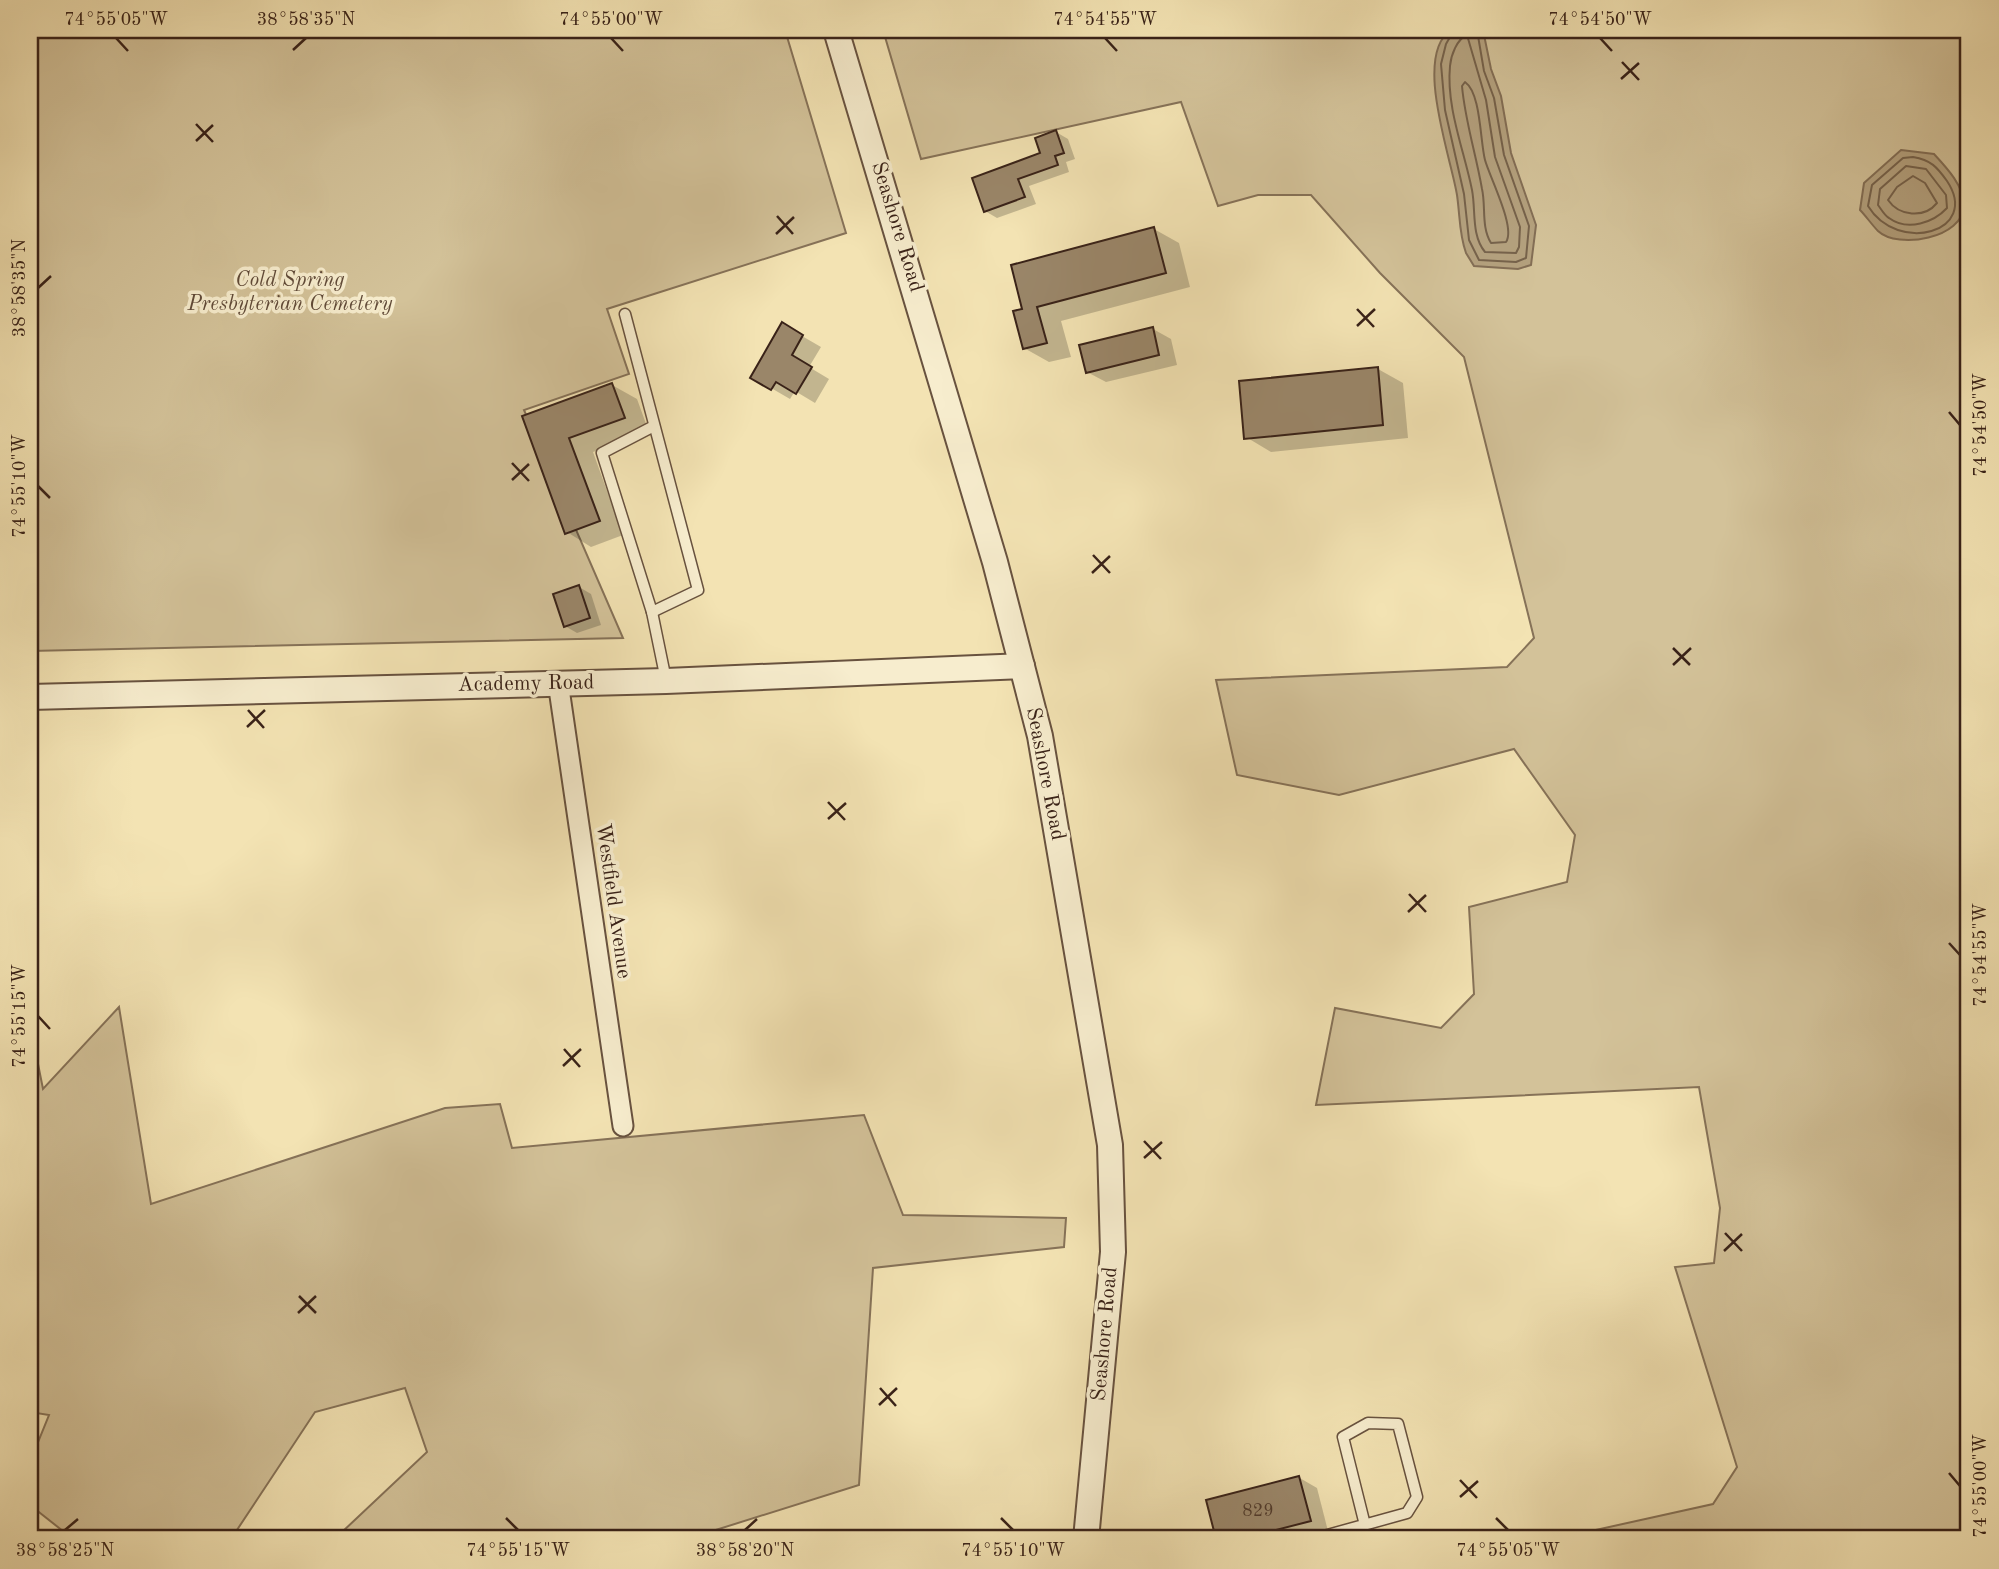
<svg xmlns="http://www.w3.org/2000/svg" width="1999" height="1569" font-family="'Old Standard TT',serif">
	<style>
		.green { fill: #d3c299; stroke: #867258; stroke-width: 2 }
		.water { fill: #b4a17e; stroke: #836e55; stroke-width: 2 }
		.shadow { fill: #0003 }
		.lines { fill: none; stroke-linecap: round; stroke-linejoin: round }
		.shore { stroke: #76624b; stroke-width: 2 }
		.building { fill: #9a8669; stroke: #392218; stroke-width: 2 }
		.service-casing { stroke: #68523f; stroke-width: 13 }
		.minor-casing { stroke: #68523f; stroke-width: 23 }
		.tertiary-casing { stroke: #68523f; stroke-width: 28 }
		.service { stroke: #f7edce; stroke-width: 10 }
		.minor { stroke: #f7edce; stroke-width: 19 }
		.tertiary { stroke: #f7edce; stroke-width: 24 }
		.ticks { fill: none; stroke: #392218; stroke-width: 2.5 }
		.labels { text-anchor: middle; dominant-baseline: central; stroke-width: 7; stroke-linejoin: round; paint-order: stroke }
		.number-label { font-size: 18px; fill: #513b2c }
		.street-label { font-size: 21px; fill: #392218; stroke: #f7edce }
		.park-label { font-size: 21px; font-style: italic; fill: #604a38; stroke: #f7edce }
		.neatline { fill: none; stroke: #392218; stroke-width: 2.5 }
		.ticks-label { font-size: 18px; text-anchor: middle; fill: #392218 }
	</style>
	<rect width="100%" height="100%" fill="#f3e3b3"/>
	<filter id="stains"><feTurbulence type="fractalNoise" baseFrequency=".00286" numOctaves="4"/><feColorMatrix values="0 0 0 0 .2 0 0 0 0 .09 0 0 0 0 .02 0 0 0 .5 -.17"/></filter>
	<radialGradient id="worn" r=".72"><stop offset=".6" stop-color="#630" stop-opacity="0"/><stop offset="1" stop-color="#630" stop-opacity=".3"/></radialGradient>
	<!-- green -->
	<g class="green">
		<polygon points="30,30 785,30 846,233 607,309 629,374 524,410 623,638 30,651"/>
		<polygon points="883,30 1969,30 1969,1539 1555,1539 1713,1504 1737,1467 1675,1267 1714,1263 1720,1208 1699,1087 1316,1105 1335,1008 1441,1028 1474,994 1469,907 1567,882 1575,835 1514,749 1339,795 1237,775 1216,680 1507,667 1534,638 1464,357 1380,273 1311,195 1258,195 1218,206 1181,102 921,159"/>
		<polygon points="119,1007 151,1204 445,1108 500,1104 512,1148 864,1115 903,1215 1066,1218 1064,1247 873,1268 859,1485 687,1539 341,1539 341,1533 427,1452 405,1388 315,1412 231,1539 73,1539 30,1505 30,1462 49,1415 30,1412 30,1024 43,1089"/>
	</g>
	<!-- water -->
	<g class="water">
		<path d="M1483,30L1491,69L1501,96L1511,153L1536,225L1531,265L1518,269L1474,266L1466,253C1459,234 1460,215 1457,195C1451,157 1413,55 1451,30Z"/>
		<path d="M1901,150L1934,154C1946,167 1964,186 1964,205C1964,238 1898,250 1878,231C1872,225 1866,216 1860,210L1864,183Z"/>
	</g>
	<!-- shadow -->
	<g class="shadow">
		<polygon points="1056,132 1068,139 1075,159 1066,162 1069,172 1029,186 1036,204 997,218 985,211 1042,154"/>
		<polygon points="1154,229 1179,243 1190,287 1061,321 1071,357 1049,362 1024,348 1024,310"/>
		<polygon points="783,325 821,347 809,367 829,379 815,403 795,391 790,399 752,377"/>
		<polygon points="1153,329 1171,339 1177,365 1106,382 1087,372"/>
		<polygon points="1378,369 1403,383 1408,438 1271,452 1246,437"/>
		<polygon points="612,385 637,399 649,432 593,452 623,535 591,547 567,532 525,417"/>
		<polygon points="579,587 591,594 601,625 577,633 565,626"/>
		<polygon points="1298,1477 1317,1488 1328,1531 1297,1539 1218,1539 1208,1502"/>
	</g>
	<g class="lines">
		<!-- shore -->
		<g class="shore">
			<polyline points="1454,30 1446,44 1441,64 1445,110 1464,194 1469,240 1479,260 1516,262 1526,258 1529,226 1504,155 1494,98 1484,71 1477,30"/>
			<path d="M1467,35L1486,100L1495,157L1520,227L1519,247L1516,253L1485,252C1471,235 1476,210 1472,190C1464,150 1446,107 1450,66C1451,55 1457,39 1467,35Z"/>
			<path d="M1465,82C1481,93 1480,141 1485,160C1490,178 1516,228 1506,242L1491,243C1481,227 1486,206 1482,189C1476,154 1465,121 1462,86Z"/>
			<path d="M1913,157C1931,160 1937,167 1947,181C1981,232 1898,255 1868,206L1872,185L1903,158Z"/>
			<path d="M1906,166L1926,169L1946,195L1947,208C1934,222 1908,232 1889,218C1885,216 1881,209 1878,205L1880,189Z"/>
			<path d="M1913,176L1925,183L1937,203C1924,219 1899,216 1888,200L1897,187Z"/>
		</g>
	</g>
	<!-- building -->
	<g class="building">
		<polygon points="1056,130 1064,153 1055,156 1058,165 1018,179 1025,197 984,212 972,178 1040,153 1035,138"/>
		<polygon points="1154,227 1166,273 1037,307 1047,343 1023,349 1013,311 1022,309 1011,265"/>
		<polygon points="782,322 803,335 792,355 812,367 796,394 776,382 771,390 750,378"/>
		<polygon points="1153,327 1159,355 1086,373 1079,345"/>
		<polygon points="1378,367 1383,425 1244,439 1239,381"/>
		<polygon points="612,383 625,418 569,438 600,521 565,534 522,416"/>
		<polygon points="579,585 590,618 564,627 553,594"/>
		<polygon points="1299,1476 1311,1521 1241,1539 1216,1539 1206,1500"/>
	</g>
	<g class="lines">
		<defs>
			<g id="service">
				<polyline points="625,314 698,590 652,612"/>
				<polyline points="654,426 602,453 652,612 666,680"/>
				<polyline points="1313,1539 1407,1513 1417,1497 1398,1424 1368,1423 1343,1437 1365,1525"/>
			</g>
			<polyline id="minor" points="558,682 623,1126"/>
			<g id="tertiary">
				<polyline points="836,30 995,562 1040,736 1110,1145 1113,1252 1086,1539"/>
				<polyline points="30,697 666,681 1022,666"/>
			</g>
		</defs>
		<!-- service casing -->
		<use href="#service" class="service-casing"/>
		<!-- minor casing -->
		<use href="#minor" class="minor-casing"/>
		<!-- tertiary casing -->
		<use href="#tertiary" class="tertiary-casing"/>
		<!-- service -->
		<use href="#service" class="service"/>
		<!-- minor -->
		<use href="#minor" class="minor"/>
		<!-- tertiary -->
		<use href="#tertiary" class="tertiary"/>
	</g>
	<!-- ticks -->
	<path class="ticks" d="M116,38L128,51M611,38L623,51M1105,38L1117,51M1600,38L1612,51M293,50L306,38M1622,62L1639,80M1621,79L1639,63M196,124L213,142M196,141L213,125M777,216L793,234M776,234L794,217M38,288L51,276M1357,309L1374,327M1357,326L1375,309M1949,412L1960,425M512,463L529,481M512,480L529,464M38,486L50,498M1093,555L1110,573M1092,573L1110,556M1673,648L1690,665M1673,665L1691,648M248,710L264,728M247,727L265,710M828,802L845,820M828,819L846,803M1409,894L1426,912M1408,912L1426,895M1949,943L1960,955M38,1016L50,1029M564,1049L580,1067M563,1066L581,1049M1144,1141L1161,1159M1144,1158L1162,1142M1725,1233L1742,1251M1724,1251L1742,1234M299,1296L316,1313M298,1313L316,1296M880,1388L896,1406M879,1405L897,1388M1949,1473L1960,1486M1460,1480L1477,1498M1460,1497L1478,1481M506,1518L518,1530M1001,1518L1013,1530M1496,1518L1508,1530M65,1530L78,1519M745,1530L757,1519"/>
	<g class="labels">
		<!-- number labels -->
		<g class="number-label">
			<text x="1258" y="1511">829</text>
		</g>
		<!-- street labels -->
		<g class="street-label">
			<text transform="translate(897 227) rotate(73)">Seashore Road</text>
			<text transform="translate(526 684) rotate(-1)">Academy Road</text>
			<text transform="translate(1045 774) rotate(79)">Seashore Road</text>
			<text transform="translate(613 901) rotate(82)">Westfield Avenue</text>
			<text transform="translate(1105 1334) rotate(-85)">Seashore Road</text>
		</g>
		<!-- park labels -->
		<g class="park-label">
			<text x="290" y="280">Cold Spring<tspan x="290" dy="24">Presbyterian Cemetery</tspan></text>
		</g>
	</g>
	<!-- margin -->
	<rect width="1999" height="1569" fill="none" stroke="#f3e3b3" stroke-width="77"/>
	<rect x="38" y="38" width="1922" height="1492" class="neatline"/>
	<g class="ticks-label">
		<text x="116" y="25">74°55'05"W</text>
		<text x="306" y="25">38°58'35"N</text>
		<text x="611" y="25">74°55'00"W</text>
		<text x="1105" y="25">74°54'55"W</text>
		<text x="1600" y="25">74°54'50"W</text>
		<text transform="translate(19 288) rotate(-90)" y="6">38°58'35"N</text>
		<text transform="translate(1980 425) rotate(-90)" y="6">74°54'50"W</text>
		<text transform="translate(19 486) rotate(-90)" y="6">74°55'10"W</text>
		<text transform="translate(1980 955) rotate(-90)" y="6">74°54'55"W</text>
		<text transform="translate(19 1016) rotate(-90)" y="6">74°55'15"W</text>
		<text transform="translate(1980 1486) rotate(-90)" y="6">74°55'00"W</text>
		<text x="65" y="1556">38°58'25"N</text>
		<text x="518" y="1556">74°55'15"W</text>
		<text x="745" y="1556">38°58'20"N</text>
		<text x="1013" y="1556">74°55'10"W</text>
		<text x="1508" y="1556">74°55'05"W</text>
	</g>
	<rect width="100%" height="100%" filter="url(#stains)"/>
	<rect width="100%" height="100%" fill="url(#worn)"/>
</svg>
